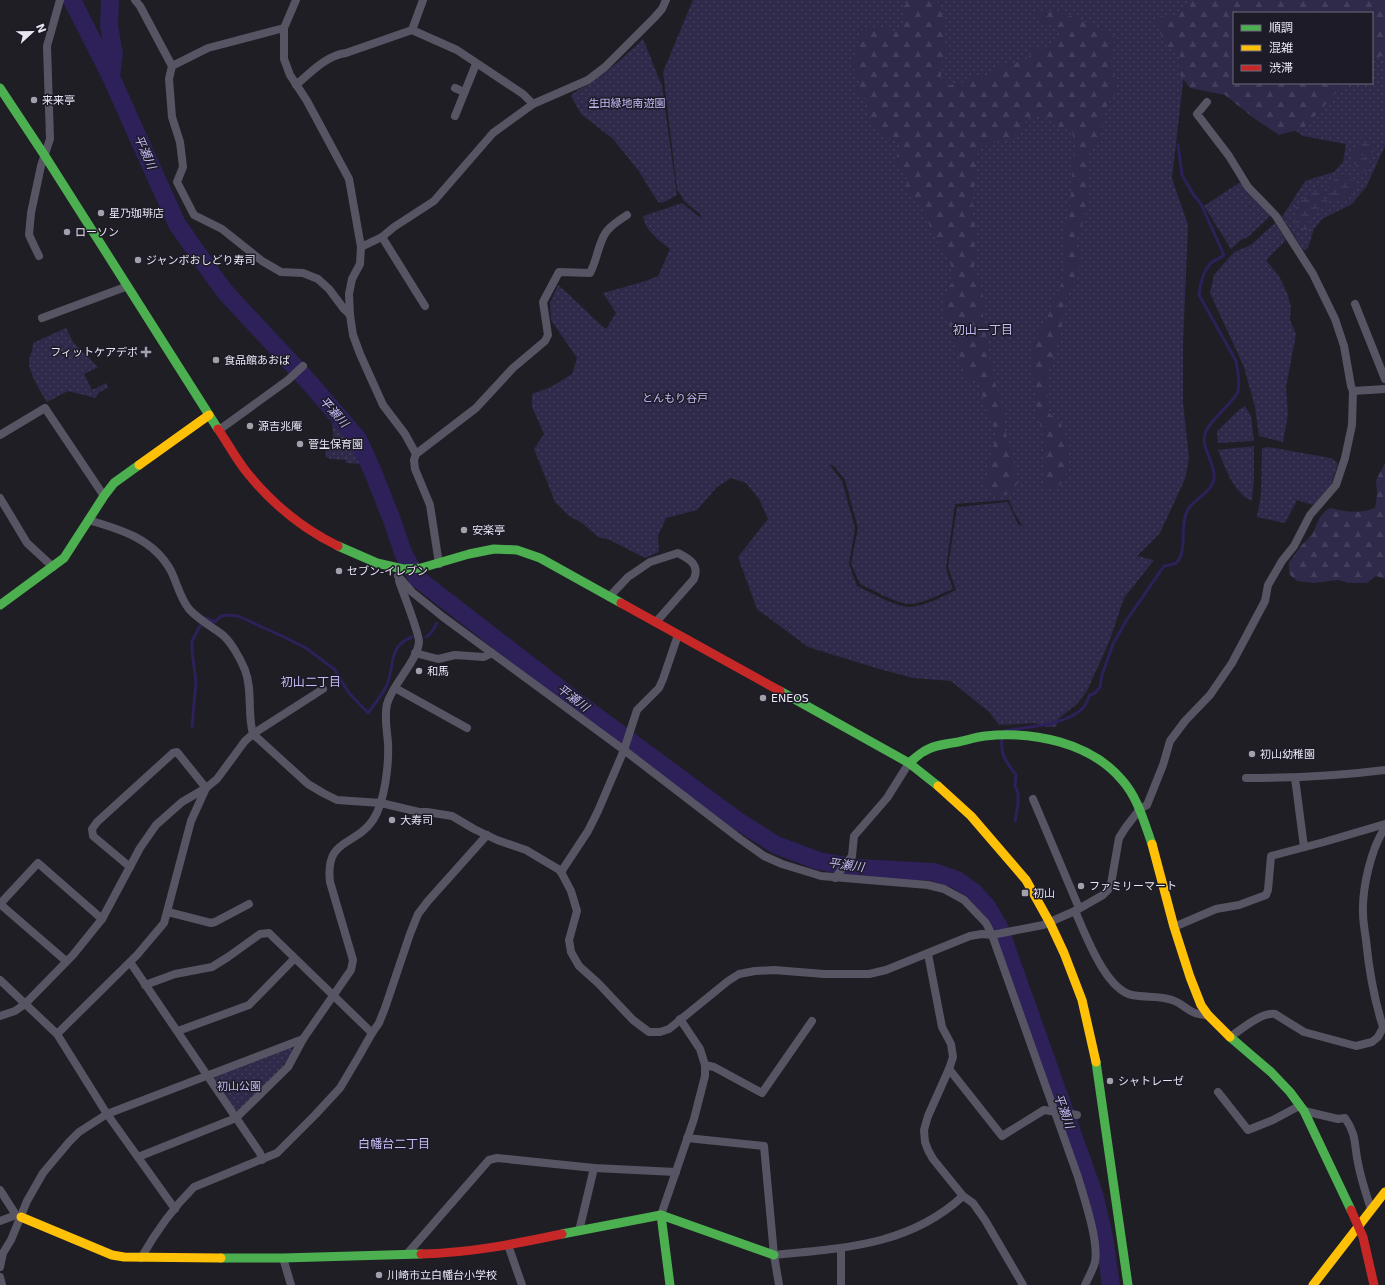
<svg xmlns="http://www.w3.org/2000/svg" width="1385" height="1285" font-family="'DejaVu Sans','Noto Sans JP',sans-serif">
	<style>
		.grass { fill: url(#grass-dots); fill-rule: evenodd }
		.forest { fill: url(#forest-firs) }
		.wetland { fill: url(#wetland-marsh) }
		.lines { fill: none; stroke-linecap: round; stroke-linejoin: round }
		.stream { stroke: #2e2058; stroke-width: 3 }
		.river { stroke: #2e2058; stroke-width: 18 }
		.street { stroke: #575563; stroke-width: 8 }
		.fast { stroke: #4caf50; stroke-width: 9 }
		.slow { stroke: #ffc107; stroke-width: 9 }
		.jam { stroke: #c62828; stroke-width: 9 }
		.poi-dot { fill: #a2a1a9; stroke: #1d1b28; stroke-width: 1.5 }
		.labels { text-anchor: middle; dominant-baseline: central; stroke-width: 3; stroke-linejoin: round; paint-order: stroke }
		.poi-label { font-size: 11px; fill: #e8e7f0; stroke: #1d1b28; text-anchor: start }
		.park-label { font-size: 11px; fill: #c4bcf6; stroke: #1d1b28 }
		.water-label { font-size: 12px; font-style: italic; fill: #c3baf4; stroke: #1d1b28 }
		.neighbourhood-label { font-size: 12px; fill: #c4bcf5; stroke: #1d1b28 }
	</style>
	<defs>
		<pattern id="grass-dots" width="8" height="8" patternUnits="userSpaceOnUse"><rect width="8" height="8" fill="#2f294a"/><path d="M2 2h.1M6 6h.1" fill="none" stroke="#433e5c" stroke-width="1.8" stroke-linecap="round"/></pattern>
		<pattern id="forest-firs" width="22" height="20" patternUnits="userSpaceOnUse"><rect width="22" height="20" fill="#2f294a"/><path d="M5 1l3.5 6h-7zM16 11l3.5 6h-7z" fill="#433e5c"/></pattern>
		<pattern id="wetland-marsh" width="20" height="14" patternUnits="userSpaceOnUse"><rect width="20" height="14" fill="#2f294a"/><path d="M1 5h8M5 5V1M11 12h8M15 12V8" fill="none" stroke="#433e5c"/></pattern>
	</defs>
	<rect width="100%" height="100%" fill="#1f1e25"/>
	<!-- grass -->
	<g class="grass">
		<path d="M693,0H1207L1186,56L1172,178L1188,225L1183,344V402L1189,458L1185,479L1160,533L1137,556L1154,560L1124,598L1109,642L1087,691L1077,704L1058,719L1056,727H1047L1034,723L999,725L989,712L951,681L913,678L876,668L808,647L757,609L738,557L768,519L759,499L746,483L731,478L717,487L697,510L666,518L658,536L659,552L645,558L610,540L598,537L582,523L569,516L555,502L534,449L544,434L532,407V394L551,387L572,374L577,358L551,320L550,303L558,285C575,299 589,315 606,329L616,313L603,293L646,281L658,276L670,249C659,240 645,231 643,216L682,203L698,216L701,217L700,214L685,202L677,189L663,72ZM829,464L834,466L845,480L858,528L851,564L860,584C871,589 897,604 909,604C924,604 939,594 953,589L946,569L955,504L1009,500C1013,510 1017,520 1024,527L1018,524L1008,502L957,507L948,567L956,590C941,597 926,606 909,607C896,607 870,592 857,586L849,564L855,528L842,481Z"/>
		<path d="M1209,0H1385V146L1366,187L1352,204L1322,219L1314,229L1308,248L1304,251L1282,217L1305,181L1334,172L1343,162L1346,144L1303,136L1253,103L1217,75ZM1234,13H1372V83H1234Z"/>
		<path d="M643,39L662,86L677,195L662,203L658,202L638,170L613,139L581,114L571,96C577,89 583,88 591,83C610,70 627,54 643,39Z"/>
		<polygon points="1242,181 1271,215 1248,237 1241,240 1231,249 1204,206"/>
		<polygon points="1275,223 1286,240 1266,260 1279,276 1287,293 1291,307 1290,320 1296,334 1286,387 1288,414 1283,442 1259,436 1255,407 1244,367 1210,293 1214,275 1234,252 1251,245"/>
		<path d="M66,328L73,342L98,367L84,374L92,390L106,383L108,388C103,390 97,392 96,398L68,391L47,402C41,392 28,372 29,361C30,354 33,351 33,343Z"/>
		<polygon points="1245,406 1251,416 1254,441 1218,443 1217,431 1239,410"/>
		<polygon points="332,422 358,451 363,464 346,463 346,460 331,459 326,457 325,443 334,445"/>
		<path d="M1254,446V477L1252,501C1233,493 1225,467 1218,450Z"/>
		<polygon points="1269,447 1325,457 1333,459 1338,464 1331,485 1313,505 1297,500 1285,523 1257,517 1261,495 1262,448"/>
		<polygon points="291,1047 293,1051 281,1069 239,1111 234,1110 214,1079 216,1076"/>
	</g>
	<!-- forest -->
	<g class="forest">
		<path d="M910,0H938C938,9 944,16 945,25C947,35 943,45 948,54L942,62L941,77L950,85L969,81L976,74L987,79L997,67L1027,60L1034,48L1051,46L1062,32L1057,25L1040,23L1037,13L1045,9L1074,17L1088,23L1097,29L1109,31L1114,36V44L1110,57L1111,70L1117,81L1114,96L1103,111V124L1097,144L1089,152L1086,167L1088,205L1084,221L1078,231L1076,246L1080,252L1079,267L1073,286L1064,301L1062,319L1061,335L1046,375L1049,413L1060,421L1067,444V472L1061,484L1054,489H1045L1046,447L1037,413L1034,387L1032,345L1047,318L1062,282L1065,248L1064,229L1069,220L1073,163L1076,147L1072,132L1055,125L1042,115L1030,116L1020,130L1009,139L990,143L978,152L972,210L976,229L974,271L983,290V317L991,369L996,386L1001,396L1004,426L1014,462L1017,484L1007,495L996,496L985,483L996,434L983,401L981,386L973,380L966,379L958,351L953,342L955,333C945,321 938,310 945,295C950,286 955,282 952,269C949,254 937,243 931,229C929,224 928,219 926,215C915,197 904,196 907,172L898,169L897,156L901,145L878,130L868,115V100L857,91L860,78L852,67L858,44L859,33L866,26L883,27L896,32L903,23L906,16L902,8Z"/>
		<polygon points="1193,0 1385,0 1385,57 1381,56 1372,60 1372,13 1234,13 1234,83 1345,83 1304,128 1279,135 1255,119 1225,95 1190,88 1178,72 1180,52 1166,46 1154,19 1166,15 1176,16"/>
		<path d="M1385,463V579L1376,576L1367,583H1350L1338,580L1314,583L1297,581L1289,574V562C1294,557 1296,552 1300,547C1304,542 1310,538 1313,533C1318,522 1319,514 1330,508C1347,512 1358,514 1375,508L1377,494L1376,480Z"/>
	</g>
	<!-- wetland -->
	<g class="wetland">
		<polygon points="1363,137 1376,145 1370,159 1356,150"/>
		<polygon points="1354,152 1370,161 1366,171 1362,173 1358,171 1356,165 1349,162"/>
		<polygon points="1344,173 1359,185 1352,194 1334,203 1327,185"/>
		<path d="M1321,187L1329,205C1314,211 1310,217 1307,232L1305,233L1295,220L1297,213L1295,207L1312,189Z"/>
	</g>
	<g class="lines">
		<!-- stream -->
		<g class="stream">
			<polyline points="445,609 449,603"/>
			<path d="M205,618L215,622L221,616L229,615L238,616L284,637L306,648L334,669L349,693L368,713C374,705 381,696 386,687C395,669 387,646 412,637"/>
			<polyline points="426,637 431,633 437,623"/>
			<polyline points="192,727 196,682 192,651 192,641 200,626"/>
			<path d="M1004,731C1026,727 1067,725 1083,708C1086,705 1088,699 1090,695L1095,693L1100,687L1102,675L1113,644L1126,621L1164,566C1168,565 1173,565 1176,563C1189,551 1178,523 1189,508C1196,498 1213,491 1214,478C1216,462 1199,448 1206,431C1212,418 1236,400 1238,391C1240,382 1238,371 1236,361L1199,295C1200,285 1203,272 1210,264C1213,260 1220,259 1224,255L1201,204L1193,194L1182,175L1178,145"/>
			<path d="M1002,738C1000,756 1006,761 1016,775L1015,786L1018,793V804L1015,821"/>
		</g>
		<!-- river -->
		<g class="river">
			<polyline points="72,0 111,77 177,224 212,274 226,293 308,381 358,439 373,472 393,523 404,555 417,578 581,705 738,821 776,845 819,861 858,868 934,872 957,880 974,892 988,908 999,927 1095,1197 1104,1237 1111,1285"/>
			<polyline points="110,0 109,26 114,54 111,77"/>
		</g>
		<!-- street -->
		<g class="street">
			<polyline points="135,0 140,6 172,66 169,79 172,117 180,142 183,167 177,182 194,215 222,229 262,261 281,272 303,273 318,279 329,289 344,309 350,315"/>
			<polyline points="296,0 284,28 284,59 290,75 307,101 349,179 361,247 360,264 352,279 349,294 350,315 353,335 360,354 383,405 405,434 416,454"/>
			<polyline points="412,30 457,50 523,94 533,104"/>
			<polyline points="172,66 208,48 284,28"/>
			<path d="M296,85C310,73 327,55 346,53L412,30L423,0"/>
			<polyline points="455,88 464,92"/>
			<polyline points="455,116 476,64"/>
			<polyline points="382,237 425,306"/>
			<polyline points="361,247 382,237 394,227 434,201 493,133 533,104 588,80 605,67 654,18 662,9 666,0"/>
			<polyline points="39,256 29,235 31,213 41,166 50,139 47,46 60,0"/>
			<polyline points="1355,304 1385,379"/>
			<polyline points="42,318 128,286"/>
			<polyline points="1353,391 1385,389"/>
			<polyline points="219,430 288,380 303,366"/>
			<polyline points="0,435 45,408 104,496"/>
			<polyline points="0,498 27,543 53,567"/>
			<path d="M88,520C120,529 154,539 171,571C177,583 180,598 189,609C198,619 209,625 220,633C230,639 241,660 245,670C253,691 247,713 253,734L308,784L323,793L337,800L381,803L419,812H427L452,816L474,829L497,840L526,850L558,869L561,872L571,891L577,911L569,940L571,952L579,966L598,983L633,1020L649,1032H660L669,1029L728,981L739,974L755,971L774,970L824,974H869L886,970L970,936L982,934L992,935L1043,925L1075,911L1103,895L1108,890L1111,884L1119,838L1126,827L1140,809L1147,805L1163,765L1170,741L1185,721L1210,695L1232,663L1265,601L1268,585L1282,561L1294,546L1310,515L1336,485L1345,458L1352,425L1353,391L1351,386L1344,346L1335,319L1313,274L1276,216L1248,187L1229,156L1197,114L1207,102"/>
			<path d="M439,564L430,505L415,469L414,460L416,454L476,408L513,368L545,341L548,335L543,302L559,272L590,273C596,262 597,251 602,240C606,228 617,222 627,215"/>
			<path d="M398,576L412,592L443,617L624,750L740,839L764,856L782,864L821,876L928,885L944,889L964,900L986,923L992,935L1078,1177C1084,1198 1099,1241 1095,1262C1093,1270 1088,1278 1085,1285"/>
			<path d="M609,597L628,577L650,562L678,553C689,559 700,564 694,579L656,622"/>
			<polyline points="415,653 438,659 455,655 484,657 492,653"/>
			<polyline points="395,688 467,728"/>
			<path d="M1246,778C1293,778 1339,776 1385,770"/>
			<polyline points="1295,778 1304,847"/>
			<polyline points="1033,799 1079,908"/>
			<polyline points="561,872 588,831 598,811 624,750 637,710 659,688 663,679 678,635"/>
			<polyline points="835,878 852,856 854,836 887,798 909,763"/>
			<polyline points="0,904 38,863 102,919"/>
			<polyline points="0,904 66,961"/>
			<path d="M1075,911C1085,933 1105,989 1132,995C1145,998 1159,995 1172,1000C1187,1005 1188,1015 1208,1015"/>
			<polyline points="168,912 211,923 215,922 249,904"/>
			<polyline points="1174,927 1216,909 1239,905 1266,895 1268,890 1271,856 1324,842 1385,824"/>
			<polyline points="928,954 942,1027 951,1044 953,1057 949,1069 928,1116 924,1130 925,1142 928,1150 933,1159 963,1196 973,1203 985,1220 1023,1285"/>
			<polyline points="130,962 260,1153 262,1160"/>
			<polyline points="0,980 57,1034 107,1114 175,1209"/>
			<polyline points="145,985 175,974 212,967 228,957 260,934 269,933 372,1033"/>
			<polyline points="0,1016 15,1011 25,1004 73,955 102,919 140,848 156,825 182,802 206,788 217,779 245,741 253,734 323,689"/>
			<path d="M1383,1027C1374,999 1369,970 1366,940C1365,932 1363,922 1363,913C1362,889 1371,848 1385,828"/>
			<polyline points="178,1031 249,1005 294,959"/>
			<polyline points="57,1034 137,955 164,923 191,821 206,788 177,752 173,753 97,822 92,829 93,836 130,867"/>
			<path d="M1230,1037C1242,1029 1261,1012 1275,1014L1304,1032L1356,1046L1372,1042L1378,1037L1385,1024"/>
			<polyline points="705,1065 714,1067 762,1093 812,1021"/>
			<polyline points="949,1069 1002,1136 1044,1110 1077,1115"/>
			<polyline points="1218,1092 1248,1130 1273,1120 1299,1106"/>
			<path d="M1304,1111L1338,1119L1345,1118C1357,1135 1354,1145 1358,1163C1361,1179 1366,1194 1371,1209"/>
			<polyline points="687,1138 764,1146 774,1255 779,1285"/>
			<path d="M138,1157L236,1118L288,1067L303,1039L351,970L353,960L330,882C325,837 355,847 373,820C385,802 389,764 388,743C387,730 384,717 387,704C393,683 417,662 419,642C419,632 403,593 399,581"/>
			<polyline points="0,1190 16,1215"/>
			<polyline points="661,1215 694,1119 705,1076 705,1065 700,1049 680,1019"/>
			<polyline points="0,1221 16,1215 20,1217"/>
			<polyline points="579,1231 594,1168"/>
			<polyline points="508,1245 522,1285"/>
			<polyline points="407,1254 489,1160 497,1158 594,1168 676,1172"/>
			<path d="M774,1255C843,1248 909,1246 963,1196"/>
			<path d="M141,1258C155,1233 174,1207 194,1187L277,1153L315,1115L340,1088L359,1056L372,1033L379,1023L385,1008L410,934L418,914L428,901L487,835"/>
			<polyline points="283,1258 291,1285"/>
			<polyline points="0,1267 3,1253 11,1240 27,1201 43,1173 69,1142 79,1132 107,1114 303,1039"/>
			<polyline points="0,1277 2,1285"/>
			<polyline points="841,1285 841,1248"/>
		</g>
		<!-- fast -->
		<g class="fast">
			<polyline points="0,88 45,156 218,429"/>
			<polyline points="338,546 377,563 403,569 421,568 469,554 494,549 517,550 540,558 621,603"/>
			<polyline points="0,605 64,558 104,496 114,483 139,465"/>
			<polyline points="780,691 909,763 938,786"/>
			<path d="M909,763C914,759 918,755 923,752C933,745 947,744 958,742C967,740 976,737 985,736C1033,731 1090,742 1122,780C1138,798 1144,822 1152,844"/>
			<polyline points="1230,1037 1271,1072 1290,1092 1304,1111 1351,1210"/>
			<polyline points="1096,1062 1128,1285"/>
			<polyline points="661,1215 670,1285"/>
			<polyline points="562,1234 661,1215 774,1255"/>
			<polyline points="221,1258 283,1258 421,1254"/>
		</g>
		<!-- slow -->
		<g class="slow">
			<polyline points="139,465 209,415"/>
			<polyline points="938,786 971,816 1026,880 1050,923 1064,953 1082,1000 1096,1062"/>
			<polyline points="1152,844 1174,927 1190,977 1201,1005 1208,1015 1230,1037"/>
			<polyline points="21,1217 112,1255 124,1257 221,1258"/>
			<polyline points="1313,1285 1385,1192"/>
		</g>
		<!-- jam -->
		<g class="jam">
			<path d="M218,429C227,442 235,457 245,470C271,503 301,528 338,546"/>
			<polyline points="621,603 780,691"/>
			<polyline points="1351,1210 1363,1237 1374,1285"/>
			<path d="M421,1254C469,1253 515,1244 562,1234"/>
		</g>
	</g>
	<!-- markers -->
	<g class="poi-dot">
		<circle cx="34" cy="100" r="4"/>
		<circle cx="101" cy="213" r="4"/>
		<circle cx="67" cy="232" r="4"/>
		<circle cx="138" cy="260" r="4"/>
		<path d="M144 346h4v4h4v4h-4v4h-4v-4h-4v-4h4z"/>
		<circle cx="216" cy="360" r="4"/>
		<circle cx="250" cy="426" r="4"/>
		<circle cx="300" cy="444" r="4"/>
		<circle cx="464" cy="530" r="4"/>
		<circle cx="339" cy="571" r="4"/>
		<circle cx="419" cy="671" r="4"/>
		<circle cx="763" cy="698" r="4"/>
		<circle cx="1252" cy="754" r="4"/>
		<circle cx="392" cy="820" r="4"/>
		<circle cx="1081" cy="886" r="4"/>
		<rect x="1021" y="889" width="8" height="8" rx="2"/>
		<circle cx="1110" cy="1081" r="4"/>
		<circle cx="379" cy="1275" r="4"/>
	</g>
	<g class="labels">
		<!-- poi labels -->
		<g class="poi-label">
			<text x="42" y="100">来来亭</text>
			<text x="109" y="213">星乃珈琲店</text>
			<text x="75" y="232">ローソン</text>
			<text x="146" y="260">ジャンボおしどり寿司</text>
			<text x="138" y="352" text-anchor="end">フィットケアデポ</text>
			<text x="224" y="360">食品館あおば</text>
			<text x="258" y="426">源吉兆庵</text>
			<text x="308" y="444">菅生保育園</text>
			<text x="472" y="530">安楽亭</text>
			<text x="347" y="571">セブン-イレブン</text>
			<text x="427" y="671">和馬</text>
			<text x="771" y="698">ENEOS</text>
			<text x="1260" y="754">初山幼稚園</text>
			<text x="400" y="820">大寿司</text>
			<text x="1089" y="886">ファミリーマート</text>
			<text x="1033" y="893">初山</text>
			<text x="1118" y="1081">シャトレーゼ</text>
			<text x="387" y="1275">川崎市立白幡台小学校</text>
		</g>
		<!-- park labels -->
		<g class="park-label">
			<text x="627" y="103">生田緑地南遊園</text>
			<text x="675" y="398">とんもり谷戸</text>
			<text x="239" y="1086">初山公園</text>
		</g>
		<!-- water labels -->
		<g class="water-label">
			<text transform="translate(145 152) rotate(66)">平瀬川</text>
			<text transform="translate(334 412) rotate(48)">平瀬川</text>
			<text transform="translate(573 698) rotate(37)">平瀬川</text>
			<text transform="translate(846 865) rotate(8)">平瀬川</text>
			<text transform="translate(1064 1111) rotate(70)">平瀬川</text>
		</g>
		<!-- neighbourhood labels -->
		<g class="neighbourhood-label">
			<text x="983" y="330">初山一丁目</text>
			<text x="311" y="682">初山二丁目</text>
			<text x="394" y="1144">白幡台二丁目</text>
		</g>
	</g>
	<!-- legend -->
	<rect x="1233" y="12" width="140" height="72" fill="#1d1b28" stroke="#6e6d78"/>
	<rect x="1241" y="25" width="20" height="6" fill="#4caf50" stroke="#6e6d78"/>
	<text x="1269" y="32" font-size="12" fill="#e8e7f0">順調</text>
	<rect x="1241" y="45" width="20" height="6" fill="#ffc107" stroke="#6e6d78"/>
	<text x="1269" y="52" font-size="12" fill="#e8e7f0">混雑</text>
	<rect x="1241" y="65" width="20" height="6" fill="#c62828" stroke="#6e6d78"/>
	<text x="1269" y="72" font-size="12" fill="#e8e7f0">渋滞</text>
	<!-- north arrow -->
	<g transform="translate(32 32) rotate(68)" stroke="#1d1b28" stroke-width="3" paint-order="stroke">
	<path d="M0-3L7 15L0 10L-7 15Z" fill="#e8e7f0"/>
	<text y="-6" font-size="11" font-weight="bold" text-anchor="middle" fill="#e8e7f0">N</text>
	</g>
</svg>
